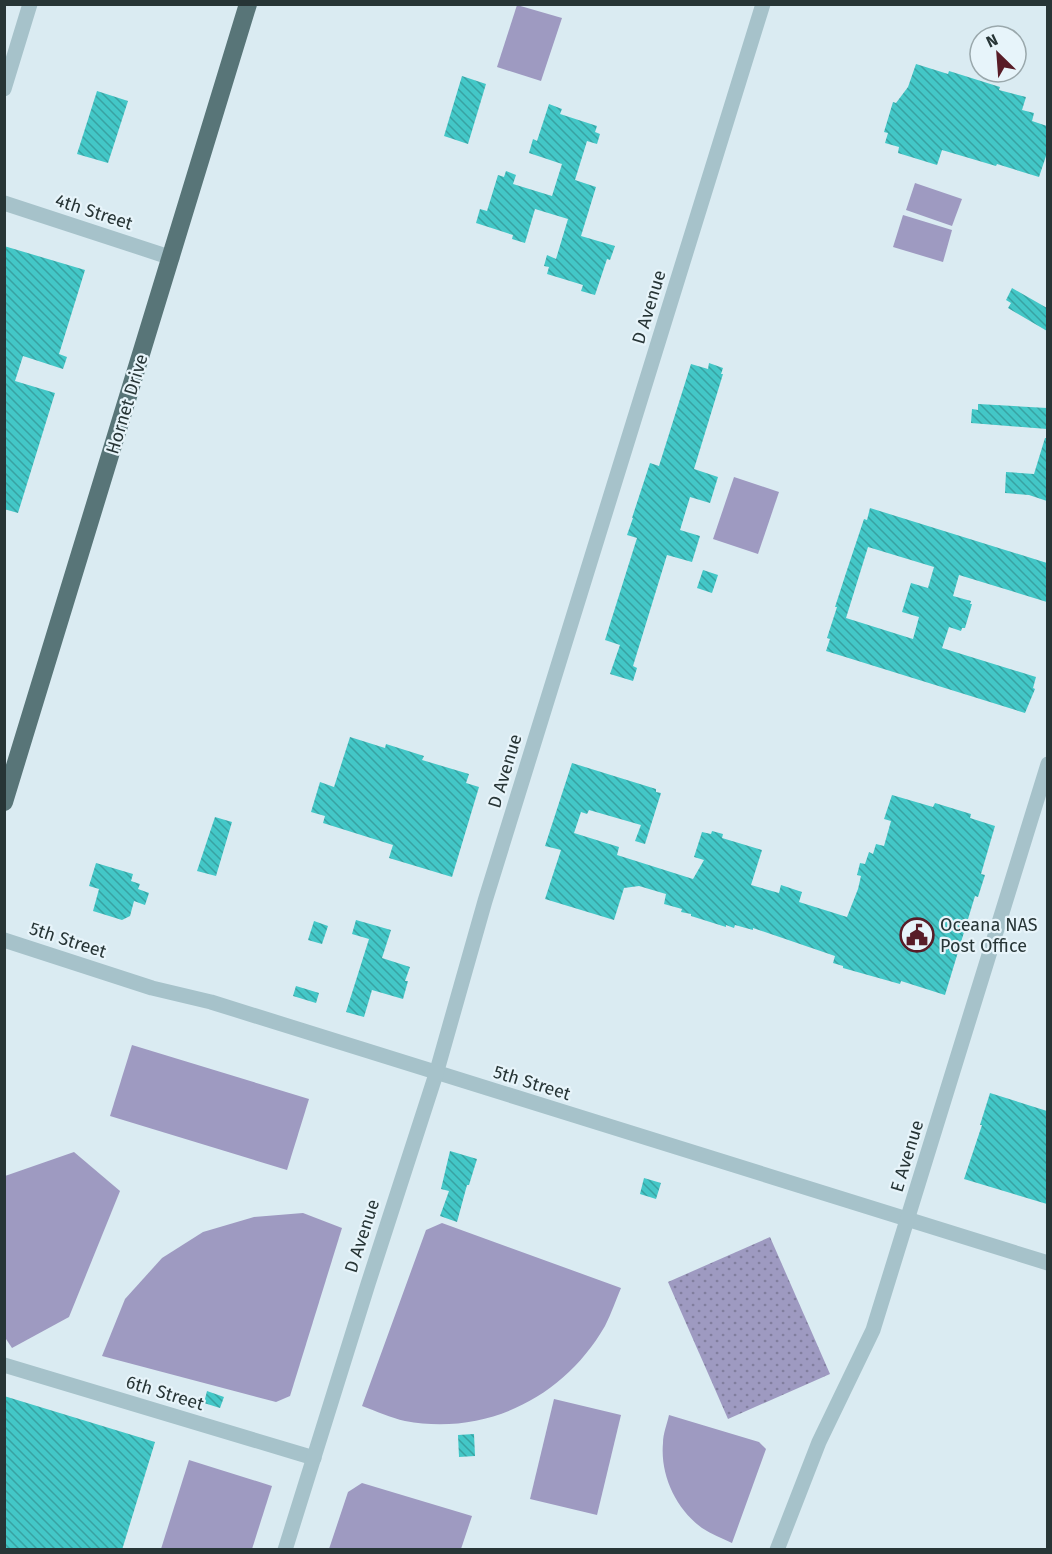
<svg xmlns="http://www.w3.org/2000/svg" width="1052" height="1554" font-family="'Fira Sans',sans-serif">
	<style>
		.grass { fill: #9e9ac1 }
		.park { fill: url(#park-dots) }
		.building { fill: url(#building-back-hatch); fill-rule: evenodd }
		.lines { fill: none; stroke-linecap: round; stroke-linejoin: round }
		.minor { stroke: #a6c2ca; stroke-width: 15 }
		.major { stroke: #587578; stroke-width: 18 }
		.labels { text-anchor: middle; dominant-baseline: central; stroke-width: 4.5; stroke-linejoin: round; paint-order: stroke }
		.street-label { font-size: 18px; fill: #273536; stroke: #e7f4fa }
		.poi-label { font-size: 18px; fill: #273536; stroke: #e7f4fa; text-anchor: start }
	</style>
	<defs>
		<pattern id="park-dots" width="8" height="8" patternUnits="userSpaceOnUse" patternTransform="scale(1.5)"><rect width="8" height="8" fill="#9e9ac1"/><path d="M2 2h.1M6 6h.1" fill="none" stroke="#817e9e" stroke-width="1.8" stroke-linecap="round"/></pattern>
		<pattern id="building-back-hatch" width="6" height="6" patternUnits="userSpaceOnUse" patternTransform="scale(1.5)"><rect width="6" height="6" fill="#43c7c7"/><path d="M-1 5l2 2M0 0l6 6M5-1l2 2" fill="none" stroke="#38a2a2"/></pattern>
	</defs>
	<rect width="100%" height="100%" fill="#daebf2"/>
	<!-- grass -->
	<g class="grass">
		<polygon points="517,5 562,18 541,81 497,67"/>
		<polygon points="915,183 962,199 952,226 906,210"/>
		<polygon points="903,215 952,230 943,262 893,247"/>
		<polygon points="734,477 779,492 758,554 713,539"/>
		<polygon points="132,1045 309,1099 287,1170 110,1116"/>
		<polygon points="74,1152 120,1191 69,1317 12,1348 4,1336 5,1176"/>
		<polygon points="303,1213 342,1228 290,1396 276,1402 102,1356 125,1299 162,1258 203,1232 254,1217"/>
		<path d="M442,1223L621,1288C616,1300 611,1314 605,1326C564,1397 487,1436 405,1421C391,1418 376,1411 362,1406L426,1230Z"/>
		<polygon points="554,1399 621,1415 597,1515 530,1499"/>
		<path d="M669,1415L759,1442L766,1449L732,1543C722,1538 711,1534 702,1528C676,1509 660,1475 663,1443C663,1434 667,1424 669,1415Z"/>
		<polygon points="189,1460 272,1486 252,1549 161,1549"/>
		<polygon points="362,1483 472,1516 461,1549 329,1549 348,1492"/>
	</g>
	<!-- park -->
	<polygon class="park" points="770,1237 830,1374 728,1419 668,1282"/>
	<!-- building -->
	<g class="building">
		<polygon points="916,64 948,74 949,71 1000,87 999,90 1026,97 1022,110 1034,113 1032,121 1047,126 1047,153 1039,177 997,164 996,166 942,150 937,165 898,153 899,147 885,143 888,133 884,132 893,102 896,103 908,87"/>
		<polygon points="462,76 486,84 468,144 444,136"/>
		<polygon points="97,91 128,101 108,163 77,154"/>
		<polygon points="549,104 562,109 560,114 597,126 595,132 600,134 597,144 587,141 575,180 596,187 581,236 615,246 610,260 607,259 595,295 581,291 583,285 547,274 549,267 544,266 547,255 556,259 568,219 535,209 525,243 512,239 513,235 476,223 480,209 487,211 498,175 504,177 506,171 516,175 513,184 552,196 562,164 529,153 533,139 537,141"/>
		<polygon points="4,246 85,270 59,354 67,357 63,369 23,356 15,381 55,393 18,513 4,509"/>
		<polygon points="1012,288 1047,308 1047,331 1008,308 1011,303 1006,300"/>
		<polygon points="709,363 723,368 721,374 723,374 694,469 718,477 710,503 690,497 680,530 700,536 692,562 667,555 633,666 637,668 633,681 610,674 620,645 605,640 637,538 627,535 633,518 632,518 650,463 659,466 691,364 708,369"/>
		<polygon points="978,404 1047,408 1047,429 971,423 972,409 978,410"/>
		<polygon points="1045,438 1047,438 1047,501 1029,495 1005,493 1006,472 1034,474"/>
		<path d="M870,508L1047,563V602L959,575L953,596L971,601L970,604H972L965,628H962L961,631L949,627L942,648L1036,677L1033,688L1035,689L1025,713L826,651L830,639L827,638L837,607H835L846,573L864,519L867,520ZM868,547L934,567L928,588L911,583L902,612L919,617L913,639L846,618Z"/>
		<polygon points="703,570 718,575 712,593 697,588"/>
		<polygon points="350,737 385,748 386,744 424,756 422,760 469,774 466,783 479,787 452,877 389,858 393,845 323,823 325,816 311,812 320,782 334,787"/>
		<polygon points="572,763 656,789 656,792 661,793 645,844 635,841 641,825 589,810 587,814 581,812 574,833 619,847 617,855 693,879 704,860 694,857 702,832 711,834 712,831 723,834 722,838 762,850 751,885 779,893 781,885 802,892 799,902 847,917 858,889 861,876 857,875 860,863 865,864 869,852 873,854 876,844 884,846 891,821 884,819 892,795 933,807 935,803 971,814 970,818 995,826 981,874 985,875 978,897 975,896 945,995 901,981 900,984 843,968 843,966 833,963 835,956 753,928 753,930 735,925 734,928 726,925 726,927 691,916 691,914 681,912 682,909 664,904 666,894 639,886 624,888 614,920 545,899 561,850 545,846"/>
		<polygon points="215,817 232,822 216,876 197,871"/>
		<polygon points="96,863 133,874 131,881 140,884 138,889 149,893 145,905 134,901 130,916 122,920 93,911 99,889 89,886"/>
		<polygon points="356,920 391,930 382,958 410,967 405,981 408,981 403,999 372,990 364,1017 346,1012 369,939 352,934"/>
		<polygon points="314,921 328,926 322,944 308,940"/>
		<polygon points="296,986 319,993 316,1003 293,996"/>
		<polygon points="990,1093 1047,1111 1047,1204 964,1179 982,1125 980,1125"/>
		<polygon points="450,1151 477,1159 469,1185 467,1185 457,1222 440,1216 449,1191 441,1189"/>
		<polygon points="644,1178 661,1183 656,1199 640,1194"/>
		<polygon points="207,1391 224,1397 220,1408 204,1403"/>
		<polygon points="4,1396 155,1442 122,1550 4,1550"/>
		<polygon points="474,1434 475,1456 459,1457 458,1435"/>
	</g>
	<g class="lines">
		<!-- minor -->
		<g class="minor">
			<polyline points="4,89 30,4"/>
			<polyline points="4,203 172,258"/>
			<polyline points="4,940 152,988 211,1002 1048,1263"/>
			<polyline points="4,1365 314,1458"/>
			<polyline points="285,1550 368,1284 436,1074 485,901 763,4"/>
			<polyline points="777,1550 819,1442 873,1330 1048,764"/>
		</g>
		<!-- major -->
		<polyline class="major" points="4,802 248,4"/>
	</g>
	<!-- icons -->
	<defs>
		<symbol id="civic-ring" viewBox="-11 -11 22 22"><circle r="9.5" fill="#e7f4fa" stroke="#581c27" stroke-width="1.5"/><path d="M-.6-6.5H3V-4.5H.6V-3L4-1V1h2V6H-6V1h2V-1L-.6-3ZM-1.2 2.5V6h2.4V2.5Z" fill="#581c27"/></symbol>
	</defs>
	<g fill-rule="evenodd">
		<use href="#civic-ring" x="898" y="916" width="38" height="38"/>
	</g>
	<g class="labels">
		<!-- street labels -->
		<g class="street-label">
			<text transform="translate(94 212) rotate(18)">4th Street</text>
			<text transform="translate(649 307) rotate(-73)">D Avenue</text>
			<text transform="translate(127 404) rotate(-73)">Hornet Drive</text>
			<text transform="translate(505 771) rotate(-73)">D Avenue</text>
			<text transform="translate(68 940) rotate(18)">5th Street</text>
			<text transform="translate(532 1083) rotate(17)">5th Street</text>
			<text transform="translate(907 1156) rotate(-73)">E Avenue</text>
			<text transform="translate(362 1236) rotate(-72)">D Avenue</text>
			<text transform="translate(165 1393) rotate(17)">6th Street</text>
		</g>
		<!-- poi labels -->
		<g class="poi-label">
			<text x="940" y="925">Oceana NAS<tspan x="940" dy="21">Post Office</tspan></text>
		</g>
	</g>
	<!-- border -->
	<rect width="1052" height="1554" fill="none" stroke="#273536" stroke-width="12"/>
	<!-- north arrow -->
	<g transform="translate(998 54) rotate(335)"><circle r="28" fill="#e7f4fa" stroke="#9aa8ac" stroke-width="1.5"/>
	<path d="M0-4.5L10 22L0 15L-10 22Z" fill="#581c27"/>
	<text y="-9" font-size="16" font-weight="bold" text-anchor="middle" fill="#273536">N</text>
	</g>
</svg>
